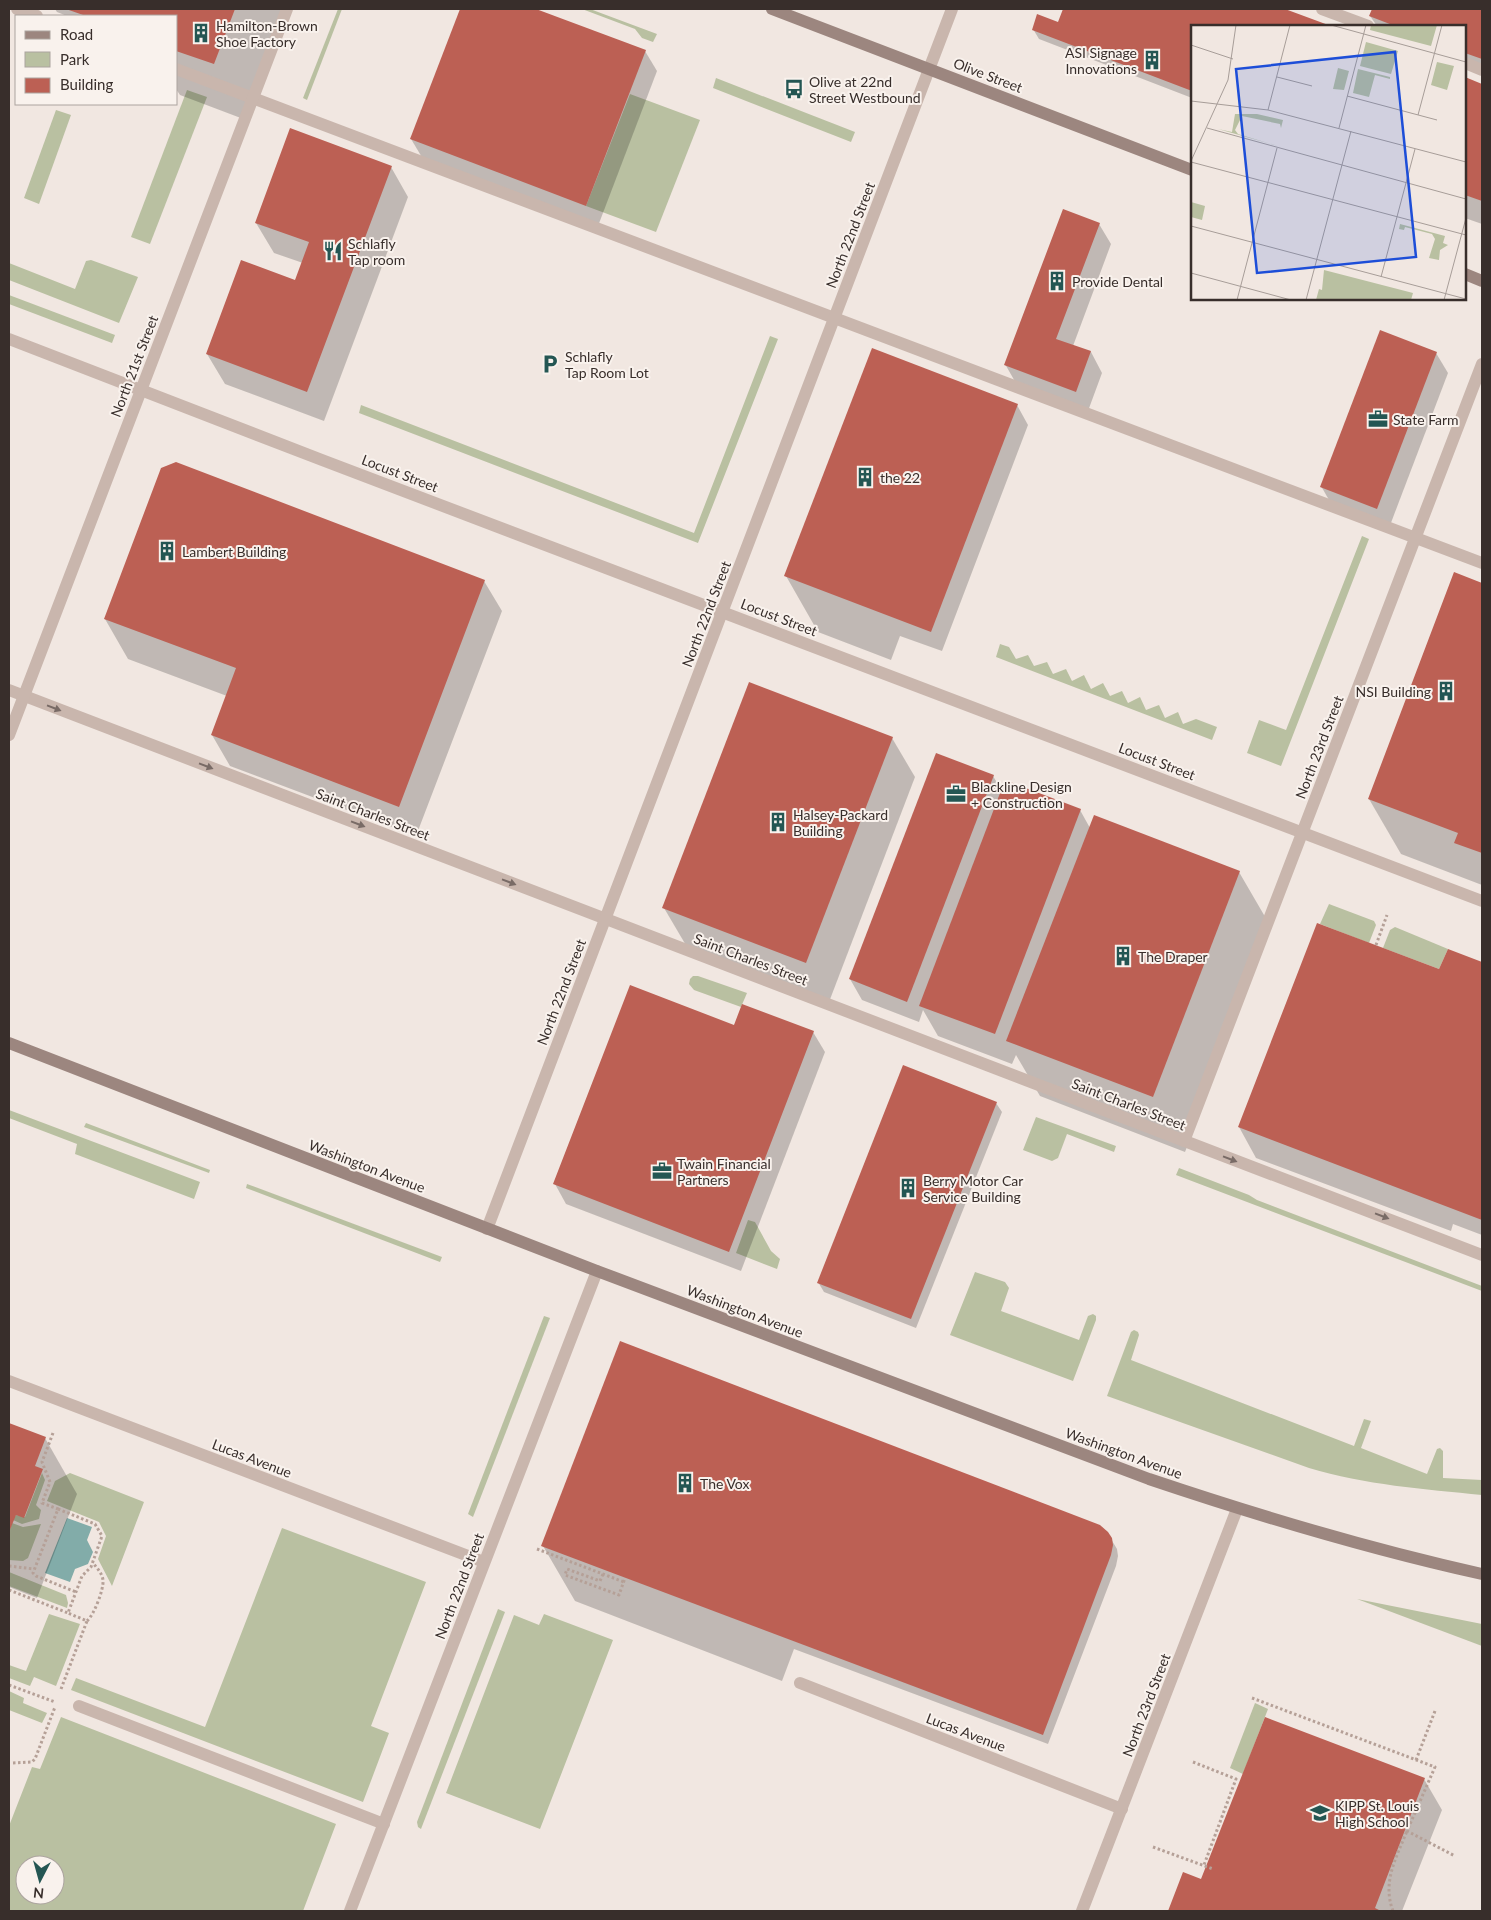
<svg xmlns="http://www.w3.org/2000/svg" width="1491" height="1920" font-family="Lato,sans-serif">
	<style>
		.green { fill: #b9c0a1; fill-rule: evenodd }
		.water { fill: #82aca9 }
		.shadow { fill: #0003 }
		.building { fill: #bc6054 }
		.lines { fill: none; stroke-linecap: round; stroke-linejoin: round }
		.path { stroke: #b5a097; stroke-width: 3; stroke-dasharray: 2.5 2.5; stroke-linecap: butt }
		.service { stroke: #c9b6ad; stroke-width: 12 }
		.minor { stroke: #c9b6ad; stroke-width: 12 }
		.tertiary { stroke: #c9b6ad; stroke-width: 12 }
		.secondary { stroke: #9c867f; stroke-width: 12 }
		.oneway { fill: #796b66 }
		.labels { text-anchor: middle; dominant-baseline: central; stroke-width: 4; stroke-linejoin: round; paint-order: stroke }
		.poi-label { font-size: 14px; fill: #382e2b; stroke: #f9f2ed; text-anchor: start }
		.street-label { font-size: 14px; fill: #382e2b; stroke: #f9f2ed }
		.inset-road { fill: none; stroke: #a79d98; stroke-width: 1 }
		.view { fill: #1d4ed8; fill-opacity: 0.15; stroke: #1d4ed8; stroke-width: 2.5 }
		.inset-edge { fill: none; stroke: #382e2b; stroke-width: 2.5 }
	</style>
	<rect width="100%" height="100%" fill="#f1e7e1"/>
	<!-- green -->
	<g class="green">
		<polygon points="338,9 342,9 307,100 303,98"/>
		<polygon points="582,9 590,9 657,34 653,42 642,38 635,29"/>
		<polygon points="716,78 855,132 851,142 713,88"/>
		<polygon points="187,90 207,97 150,244 131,237"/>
		<polygon points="630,94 700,120 656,232 586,206"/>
		<polygon points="56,110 71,115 39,204 24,198"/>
		<polygon points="91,260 138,277 119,323 9,280 9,263 75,289 86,261"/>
		<polygon points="9,295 115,335 112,343 9,304"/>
		<polygon points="770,336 778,339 698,543 359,413 361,405 694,533"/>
		<polygon points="1362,536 1369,539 1281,766 1247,753 1259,720 1286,730"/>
		<polygon points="1000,644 1009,647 1016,659 1028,655 1034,666 1047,662 1053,674 1066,669 1072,681 1084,675 1091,689 1103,683 1110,696 1122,691 1128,703 1140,697 1146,710 1159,705 1165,718 1178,712 1183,724 1196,719 1217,727 1212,740 996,657"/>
		<polygon points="1329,904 1374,921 1376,925 1369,943 1320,924"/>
		<polygon points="1395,927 1448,949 1439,969 1383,948 1390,930"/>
		<polygon points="693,976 698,976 747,993 741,1007 694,990 689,984 690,979"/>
		<polygon points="9,1110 200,1182 194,1199 75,1154 77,1144 9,1118"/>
		<polygon points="1036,1117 1116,1146 1114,1152 1067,1134 1058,1158 1052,1161 1023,1150"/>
		<polygon points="86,1123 210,1170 209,1173 84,1127"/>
		<polygon points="1179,1168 1249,1195 1257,1200 1482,1286 1482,1291 1176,1175"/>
		<polygon points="247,1184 442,1257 440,1262 246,1188"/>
		<polygon points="748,1220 755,1222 771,1251 780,1259 777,1269 736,1253"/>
		<polygon points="975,1272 1005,1282 1009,1288 1001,1311 1079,1340 1088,1316 1093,1314 1096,1316 1096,1320 1073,1381 950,1335"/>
		<polygon points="544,1316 550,1318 473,1517 468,1514"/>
		<path d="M1134,1330L1138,1332L1139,1335L1131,1360L1354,1446L1364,1419L1371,1421L1361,1448L1427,1474L1437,1449L1440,1448L1443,1451V1478L1482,1480V1495C1424,1489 1365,1485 1309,1468L1107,1396L1131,1332Z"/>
		<polygon points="42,1473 45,1480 36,1505 41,1510 39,1519 22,1524 13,1520 16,1515 25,1517"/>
		<polygon points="70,1473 144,1502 112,1586 98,1559 106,1536 99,1522 47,1501 55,1481"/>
		<polygon points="12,1523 23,1527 41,1524 28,1558 23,1561 9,1560 9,1532"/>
		<polygon points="282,1528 426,1582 371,1726 389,1733 363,1802 71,1690 76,1678 205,1727"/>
		<polygon points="9,1572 66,1595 68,1603 67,1608 9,1586"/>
		<polygon points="1357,1599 1482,1624 1482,1646"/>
		<polygon points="498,1609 505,1612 421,1829 418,1827 417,1822"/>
		<polygon points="49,1614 80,1624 56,1686 34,1677 30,1686 9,1678 9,1665 26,1671"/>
		<polygon points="544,1614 613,1640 540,1829 446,1793 514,1615 539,1625"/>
		<polygon points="9,1691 24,1698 23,1703 47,1713 42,1723 9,1710"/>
		<polygon points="1255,1703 1268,1709 1243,1774 1230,1768"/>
		<path d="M61,1717L336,1824L303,1911H9V1826L32,1767L40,1769ZM25,1865H55V1895H25Z"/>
	</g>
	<!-- water -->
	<polygon class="water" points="67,1518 92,1527 87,1540 93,1552 88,1564 75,1569 70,1582 45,1573"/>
	<!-- shadow -->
	<g class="shadow">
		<polygon points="55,9 287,9 246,120 180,95 176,89 176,16 67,16 57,12"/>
		<polygon points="461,9 534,9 645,51 657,71 598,226 423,159 411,139"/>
		<polygon points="1064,9 1282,9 1328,26 1192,26 1192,98 1039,39 1033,29 1058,24"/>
		<polygon points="1373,9 1482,9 1482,66 1465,60 1465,26 1377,26 1370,16"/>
		<polygon points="1465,79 1482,85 1482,224 1465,218"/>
		<polygon points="391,167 408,197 324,421 225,384 207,354 295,281 303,263 274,253 256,223"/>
		<polygon points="1099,224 1111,244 1073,346 1091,352 1102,373 1088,411 1017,385 1005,364"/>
		<polygon points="1436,353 1448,373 1389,528 1333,507 1321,486"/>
		<polygon points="1017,405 1028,425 942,651 900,636 891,660 818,632 786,576"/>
		<polygon points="1455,574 1482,584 1482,885 1401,854 1369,799"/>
		<polygon points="484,581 502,611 416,836 230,766 212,735 227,696 128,659 105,619"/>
		<polygon points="892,738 915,777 829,1002 687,947 664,908"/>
		<polygon points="993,776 1002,791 1080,810 1090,828 1239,872 1271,927 1185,1152 1040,1096 1016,1055 1012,1064 938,1036 923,1010 919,1022 862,1000 850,979"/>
		<polygon points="1448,950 1482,963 1482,1235 1453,1224 1451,1231 1256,1158 1239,1127 1440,971"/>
		<polygon points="735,1026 813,1032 825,1052 741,1271 566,1204 555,1184"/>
		<polygon points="996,1103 1002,1112 916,1328 824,1292 818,1282"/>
		<polygon points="9,1424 45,1438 77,1494 37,1598 9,1587"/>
		<polygon points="1111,1539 1117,1549 1118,1556 1116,1566 1048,1744 794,1649 782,1681 575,1601 543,1546"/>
		<polygon points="1424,1779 1442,1810 1402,1911 1169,1911 1183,1874 1204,1881"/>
	</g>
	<!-- building -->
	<g class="building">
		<polygon points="66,9 235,9 214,64 176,51 176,16 86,16"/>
		<polygon points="460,9 536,9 646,50 586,206 410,139"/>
		<polygon points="1063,9 1285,9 1331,26 1192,26 1192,91 1032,30 1037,14 1058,22"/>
		<polygon points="1372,9 1482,9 1482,59 1465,53 1465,26 1395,26 1369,16"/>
		<polygon points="1465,77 1482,84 1482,201 1465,195"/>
		<polygon points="290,128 392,166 307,392 206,354 241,260 295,280 309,242 255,223"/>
		<polygon points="1063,209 1100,223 1056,339 1091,351 1076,392 1004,365"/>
		<polygon points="1380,330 1437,352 1377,509 1320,487"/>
		<polygon points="872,348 1018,404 931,632 784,576"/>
		<polygon points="176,462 485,580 399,807 211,735 236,668 104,619 161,468"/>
		<polygon points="1454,572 1482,583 1482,853 1454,843 1458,833 1368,799"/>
		<polygon points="749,682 893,737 806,963 662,908"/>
		<polygon points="936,753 994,775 907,1002 849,979"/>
		<polygon points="1005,780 1081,809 995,1034 919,1006"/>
		<polygon points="1094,815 1240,871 1153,1097 1006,1041"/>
		<polygon points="1317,923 1439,969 1448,949 1482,962 1482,1220 1238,1127"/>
		<polygon points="630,985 734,1025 742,1004 814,1031 729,1252 553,1184"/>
		<polygon points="903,1065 997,1102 911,1319 817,1283"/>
		<polygon points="620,1341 1100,1525 1108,1532 1112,1538 1113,1545 1111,1555 1043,1735 541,1546"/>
		<polygon points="9,1423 46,1437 35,1466 43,1469 24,1518 16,1515 9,1532"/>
		<polygon points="1265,1717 1425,1778 1375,1908 1381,1911 1168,1911 1183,1872 1201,1879"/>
	</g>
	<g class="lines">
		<!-- path -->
		<g class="path">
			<polyline points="1376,945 1387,915"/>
			<polyline points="53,1433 42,1462 50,1482 42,1503 58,1509"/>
			<polyline points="537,1549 624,1582"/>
			<polyline points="9,1566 34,1569"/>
			<polyline points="603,1574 600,1581 567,1569 565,1575 619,1595 625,1578"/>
			<polyline points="9,1590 68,1613"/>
			<path d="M87,1621C94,1615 104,1589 103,1580C102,1573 97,1568 93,1563"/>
			<polyline points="9,1685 55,1702"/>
			<polyline points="61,1689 87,1621 68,1613 82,1576 91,1567 102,1536 95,1524 58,1509 33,1573 36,1576 76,1592"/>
			<polyline points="1252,1698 1435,1767 1407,1831 1455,1856"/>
			<polyline points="1416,1760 1435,1711"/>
			<polyline points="1193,1762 1236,1779 1204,1865"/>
			<polyline points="13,1763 32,1762 35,1759 55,1707"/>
			<polyline points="1153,1847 1213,1869"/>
			<path d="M1393,1911C1382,1882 1396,1858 1407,1831"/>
		</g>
		<!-- service -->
		<g class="service">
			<polyline points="17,9 37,16"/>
			<polyline points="1322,9 1368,26"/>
			<polyline points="1465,63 1482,70"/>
			<polyline points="176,69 1482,563"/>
			<polyline points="79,1706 384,1824"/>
		</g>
		<!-- minor -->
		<g class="minor">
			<polyline points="9,339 322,460 1482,901"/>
			<polyline points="9,690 1482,1255"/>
			<polyline points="9,735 287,9"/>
			<polyline points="1184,1141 1482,364"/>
			<polyline points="9,1381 484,1562"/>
			<polyline points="800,1683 1122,1809"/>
			<polyline points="350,1911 597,1271"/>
			<polyline points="1082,1911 1237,1509"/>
		</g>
		<!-- tertiary -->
		<polyline class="tertiary" points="487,1229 952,9"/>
		<!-- secondary -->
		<g class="secondary">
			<polyline points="772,9 1192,170"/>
			<polyline points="1465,274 1482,281"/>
			<path d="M9,1043L597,1271L1149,1479C1259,1516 1369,1549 1482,1574"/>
		</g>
	</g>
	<!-- one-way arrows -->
	<defs><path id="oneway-solid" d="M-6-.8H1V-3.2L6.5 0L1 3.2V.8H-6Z" transform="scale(1.25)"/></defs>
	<g class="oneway">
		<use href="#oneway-solid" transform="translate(54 708) rotate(21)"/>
		<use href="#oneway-solid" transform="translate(206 766) rotate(21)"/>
		<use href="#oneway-solid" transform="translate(358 824) rotate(21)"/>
		<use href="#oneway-solid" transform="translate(509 882) rotate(21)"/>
		<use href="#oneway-solid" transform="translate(1230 1159) rotate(21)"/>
		<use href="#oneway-solid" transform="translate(1382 1216) rotate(21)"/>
	</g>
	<!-- icons -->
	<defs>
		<symbol id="building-bare" viewBox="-9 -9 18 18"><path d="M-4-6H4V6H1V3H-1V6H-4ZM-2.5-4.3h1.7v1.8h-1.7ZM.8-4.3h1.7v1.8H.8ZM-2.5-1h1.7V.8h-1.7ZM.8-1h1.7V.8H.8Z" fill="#245653" stroke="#f9f2ed" stroke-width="2.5" paint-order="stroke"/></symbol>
		<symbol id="bus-bare" viewBox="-9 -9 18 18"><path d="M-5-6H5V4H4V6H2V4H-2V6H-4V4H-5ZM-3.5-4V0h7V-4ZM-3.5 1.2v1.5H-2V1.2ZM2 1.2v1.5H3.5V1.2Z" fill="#245653" stroke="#f9f2ed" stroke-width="2.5" paint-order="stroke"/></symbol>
		<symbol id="restaurant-bare" viewBox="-9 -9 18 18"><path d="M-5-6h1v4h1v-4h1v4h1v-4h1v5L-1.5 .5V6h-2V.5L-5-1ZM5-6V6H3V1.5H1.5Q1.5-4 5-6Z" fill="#245653" stroke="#f9f2ed" stroke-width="2.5" paint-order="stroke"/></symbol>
		<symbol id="parking-bare" viewBox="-9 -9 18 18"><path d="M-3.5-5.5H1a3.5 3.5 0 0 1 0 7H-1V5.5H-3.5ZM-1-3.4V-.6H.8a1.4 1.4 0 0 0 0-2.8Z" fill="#245653" stroke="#f9f2ed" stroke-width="2.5" paint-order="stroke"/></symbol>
		<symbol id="office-bare" viewBox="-9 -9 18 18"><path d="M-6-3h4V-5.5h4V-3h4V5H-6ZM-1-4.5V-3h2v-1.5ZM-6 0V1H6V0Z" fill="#245653" stroke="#f9f2ed" stroke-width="2.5" paint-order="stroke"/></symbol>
		<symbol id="school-bare" viewBox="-9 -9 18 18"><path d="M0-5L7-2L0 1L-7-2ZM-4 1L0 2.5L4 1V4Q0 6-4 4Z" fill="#245653" stroke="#f9f2ed" stroke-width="2.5" paint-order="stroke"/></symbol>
	</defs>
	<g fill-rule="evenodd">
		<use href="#building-bare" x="187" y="19" width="28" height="28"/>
		<use href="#building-bare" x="1138" y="46" width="28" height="28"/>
		<use href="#bus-bare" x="780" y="75" width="28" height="28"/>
		<use href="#restaurant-bare" x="319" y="237" width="28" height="28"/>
		<use href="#building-bare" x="1043" y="267" width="28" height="28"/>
		<use href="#parking-bare" x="536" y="350" width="28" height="28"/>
		<use href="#office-bare" x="1364" y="405" width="28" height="28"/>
		<use href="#building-bare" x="851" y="463" width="28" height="28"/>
		<use href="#building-bare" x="153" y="537" width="28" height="28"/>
		<use href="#building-bare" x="1432" y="677" width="28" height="28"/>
		<use href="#office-bare" x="942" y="780" width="28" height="28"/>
		<use href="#building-bare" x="764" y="808" width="28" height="28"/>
		<use href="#building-bare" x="1109" y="942" width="28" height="28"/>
		<use href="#office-bare" x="648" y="1157" width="28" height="28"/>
		<use href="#building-bare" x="894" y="1174" width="28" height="28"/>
		<use href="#building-bare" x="671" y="1469" width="28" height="28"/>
		<use href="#school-bare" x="1306" y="1799" width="28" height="28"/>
	</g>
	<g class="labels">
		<!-- poi labels -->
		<g class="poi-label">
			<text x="216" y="25">Hamilton-Brown<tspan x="216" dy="16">Shoe Factory</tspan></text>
			<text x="1137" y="52" text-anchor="end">ASI Signage<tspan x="1137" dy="16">Innovations</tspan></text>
			<text x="809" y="81">Olive at 22nd<tspan x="809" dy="16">Street Westbound</tspan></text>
			<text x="348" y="243">Schlafly<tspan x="348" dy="16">Tap room</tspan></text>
			<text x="1072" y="281">Provide Dental</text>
			<text x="565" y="356">Schlafly<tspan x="565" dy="16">Tap Room Lot</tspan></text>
			<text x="1393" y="419">State Farm</text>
			<text x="880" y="477">the 22</text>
			<text x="182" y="551">Lambert Building</text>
			<text x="1431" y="691" text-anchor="end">NSI Building</text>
			<text x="971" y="786">Blackline Design<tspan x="971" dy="16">+ Construction</tspan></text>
			<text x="793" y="814">Halsey-Packard<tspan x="793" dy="16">Building</tspan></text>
			<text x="1138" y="956">The Draper</text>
			<text x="677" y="1163">Twain Financial<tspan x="677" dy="16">Partners</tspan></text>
			<text x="923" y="1180">Berry Motor Car<tspan x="923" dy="16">Service Building</tspan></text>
			<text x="700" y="1483">The Vox</text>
			<text x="1335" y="1805">KIPP St. Louis<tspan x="1335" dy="16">High School</tspan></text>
		</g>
		<!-- street labels -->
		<g class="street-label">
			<text transform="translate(988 75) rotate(21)">Olive Street</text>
			<text transform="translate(850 235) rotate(-69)">North 22nd Street</text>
			<text transform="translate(134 366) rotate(-69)">North 21st Street</text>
			<text transform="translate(400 473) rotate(21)">Locust Street</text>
			<text transform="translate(706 614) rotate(-69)">North 22nd Street</text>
			<text transform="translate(779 617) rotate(21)">Locust Street</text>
			<text transform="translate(1319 747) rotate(-69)">North 23rd Street</text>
			<text transform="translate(1157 761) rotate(21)">Locust Street</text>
			<text transform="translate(373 814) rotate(21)">Saint Charles Street</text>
			<text transform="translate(751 959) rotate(21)">Saint Charles Street</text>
			<text transform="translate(561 992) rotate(-69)">North 22nd Street</text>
			<text transform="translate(1129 1104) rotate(21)">Saint Charles Street</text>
			<text transform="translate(367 1166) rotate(21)">Washington Avenue</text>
			<text transform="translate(745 1311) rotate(21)">Washington Avenue</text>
			<text transform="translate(1124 1453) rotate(20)">Washington Avenue</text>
			<text transform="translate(252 1458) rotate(21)">Lucas Avenue</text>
			<text transform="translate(459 1586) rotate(-69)">North 22nd Street</text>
			<text transform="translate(1146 1705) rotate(-69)">North 23rd Street</text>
			<text transform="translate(966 1732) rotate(21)">Lucas Avenue</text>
		</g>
	</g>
	<!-- overview -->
	<g transform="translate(1191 25)">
		<rect width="275" height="275" fill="#f1e7e1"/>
		<path d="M180,0H246L240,21L179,5ZM175,17L207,26L200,49L169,41ZM246,37L263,41L256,65L240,60ZM147,43L158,46L153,65L142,64ZM167,44L199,52V54L184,50L178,72L162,68ZM44,89H66L92,95L90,103L89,99L51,91L44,105L47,109L87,121L27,104L41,107ZM0,177L14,181L11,195L0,192ZM209,199L254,211L252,218L257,220L249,225L248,235L238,233L244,214L241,209L214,202L213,205L208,204ZM133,245L222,268L220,275H125L128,264L131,265Z" fill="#b9c0a1"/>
		<path class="inset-road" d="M140,0L275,37M0,20L42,34M86,52L121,61M156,71L246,95M0,76L77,85L275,137M77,85L99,0M227,90L251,0M16,103L275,174M148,103L175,0M0,136L37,55L45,0M0,137L275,210M0,201L275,274M0,248L100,275M190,252L224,124M46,275L86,123M115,275L160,106M253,275L275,193"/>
		<path class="view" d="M204,27L225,232L66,248L45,44Z"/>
		<rect width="275" height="275" class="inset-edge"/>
	</g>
	<!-- border -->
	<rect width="1491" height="1920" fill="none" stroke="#382e2b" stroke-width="20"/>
	<!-- legend -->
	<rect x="15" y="15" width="162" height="90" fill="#f9f2ed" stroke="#aca49f"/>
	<rect x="25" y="31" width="25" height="8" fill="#9c867f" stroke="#aca49f"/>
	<text x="60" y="40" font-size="15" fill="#382e2b">Road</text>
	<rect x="25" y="52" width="25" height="15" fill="#b9c0a1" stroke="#aca49f"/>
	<text x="60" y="65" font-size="15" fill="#382e2b">Park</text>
	<rect x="25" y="78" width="25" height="15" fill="#bc6054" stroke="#aca49f"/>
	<text x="60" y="90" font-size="15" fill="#382e2b">Building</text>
	<!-- north arrow -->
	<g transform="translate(40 1880) rotate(186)"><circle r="24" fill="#f9f2ed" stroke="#aca49f"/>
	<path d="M0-4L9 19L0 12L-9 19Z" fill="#245653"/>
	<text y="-8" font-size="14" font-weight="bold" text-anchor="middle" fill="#382e2b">N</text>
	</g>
</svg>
